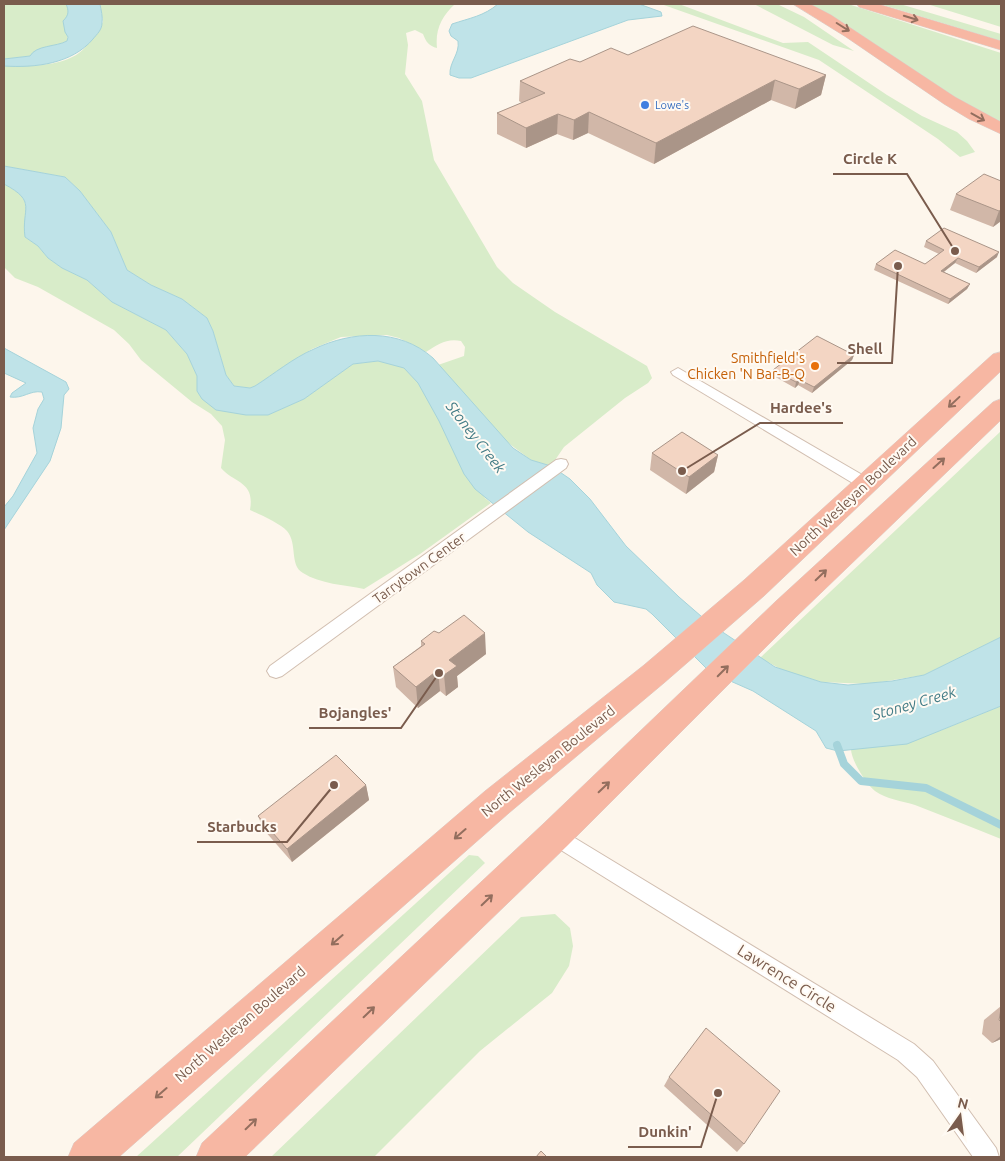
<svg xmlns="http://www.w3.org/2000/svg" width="1005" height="1161" font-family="Ubuntu,sans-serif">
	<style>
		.green { fill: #d8ecc9 }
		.water { fill: #bfe3e8; stroke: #a5d3da }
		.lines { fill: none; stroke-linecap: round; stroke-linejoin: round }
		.stream { stroke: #a5d3da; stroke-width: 8 }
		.street-casing { stroke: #d1beb0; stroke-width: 2 }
		.highway-casing { stroke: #dad1cd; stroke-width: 1 }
		.street { fill: #fff; fill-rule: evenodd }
		.highway { fill: #f7b7a3; fill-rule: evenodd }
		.wall { fill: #d1b7a8 }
		.shaded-wall { fill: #aa9588 }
		.building { fill: #f3d5c3; stroke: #aa9588 }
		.oneway { stroke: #936e5e }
		.shop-dot { fill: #3f7fe0; stroke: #fffaf3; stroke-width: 2 }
		.food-dot { fill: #e8710a; stroke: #fffaf3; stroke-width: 2 }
		.labels { text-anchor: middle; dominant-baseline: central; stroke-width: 4; stroke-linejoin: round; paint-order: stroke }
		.far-shop-label { font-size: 11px; fill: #366cbe; stroke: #fffaf3; text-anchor: start }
		.food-label { font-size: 14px; fill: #c56008; stroke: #fffaf3; text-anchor: end }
		.street-label { font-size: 14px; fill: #7a5c4d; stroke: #fffaf3 }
		.water-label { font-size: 15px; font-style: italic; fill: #437c86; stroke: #fffaf3 }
		.near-street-label { font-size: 16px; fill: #7a5c4d; stroke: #fffaf3 }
		.leader { fill: none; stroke: #7a5c4d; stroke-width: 2 }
		.callout-dot { fill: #7a5c4d; stroke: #fffaf3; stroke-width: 2 }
		.callout-label { font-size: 15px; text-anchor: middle; font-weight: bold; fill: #7a5c4d; stroke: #fffaf3; stroke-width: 4; stroke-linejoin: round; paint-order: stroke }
	</style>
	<rect width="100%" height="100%" fill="#fdf6ec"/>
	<!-- green -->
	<g class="green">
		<path d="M4,4H66L69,9L67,41C55,48 40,45 31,56L4,59Z"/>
		<path d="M100,4H455C442,16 435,29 437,48C429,46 426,42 423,34L415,30L406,33L408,45L405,74L422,101L434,160L497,267L513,283L555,312L647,366L652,378L648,383L625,398L564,447L551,466L531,460L507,442L438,365L464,356L465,347L461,341C447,338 438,344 426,352L399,338L387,335L341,337L312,349L255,386L250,388L234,386L226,375L213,331L207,318L182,299L151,285L127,270L111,232L80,191L65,177L4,166V66C27,66 60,67 79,53C89,46 96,31 103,22Z"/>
		<polygon points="661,4 679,4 783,43 808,42 887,95 922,116 957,132 967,141 975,152 960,157 938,139 819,60"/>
		<polygon points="754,4 777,4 804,17 854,51 833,45"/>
		<polygon points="808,4 848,4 1001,53 1001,125 972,110 842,22"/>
		<polygon points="880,4 900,4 1001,34 1001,41"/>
		<polygon points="927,4 1001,4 1001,27"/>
		<path d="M4,184C33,199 26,207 25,237L38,246L48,258L62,268L87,280L112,302L166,330L187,354L197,376V391L268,415L304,399L353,364L378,361L393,364L404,368L418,383L485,498L491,503L420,554L364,589C345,585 320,584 303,573C289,565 298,544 287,531C281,524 259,514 250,510C255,481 235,484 221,468L225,440L222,426L211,414L192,402L141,360L129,344L114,330L38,287L15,278L4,267Z"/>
		<polygon points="1001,431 1001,637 924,675 868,684 821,682 788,673 760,658"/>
		<path d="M1001,706V839C973,828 944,816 915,805C902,801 886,799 875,791C866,784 851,760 851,749L894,744L942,730Z"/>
		<polygon points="469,855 478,856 485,863 177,1157 136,1157"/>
		<polygon points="555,914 570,928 573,946 569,966 552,993 480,1051 374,1157 271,1157 521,917"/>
	</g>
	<!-- water -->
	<g class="water">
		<path d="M66,4H100C101,10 103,17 102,23C102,30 97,34 93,39C72,64 35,68 4,66V59L30,56C36,45 56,47 67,41L68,37L65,32L63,21C69,15 69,11 66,4Z"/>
		<path d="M498,4H639L661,12L662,16L628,20L471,78H459L450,75C449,62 460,54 458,41L451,36L449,31L452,24C470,18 484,16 498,4Z"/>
		<path d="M4,166L65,177L80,191L111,232L127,270L151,285L182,299L207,318L213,331L226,375L234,386L250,388L255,386C274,374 293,358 314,349C352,331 399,328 433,358L513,448L531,460L551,466L570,479L590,499L626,546L679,597L709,623L775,667L821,682L848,685L892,681L924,675L1001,637V706L907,744L838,751L826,748L816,731L753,691L710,672L652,614L646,609L614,602L597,585L591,573L528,532L475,489L464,474L439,421L418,383L404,368L378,361L353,364L304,399L268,415H246L216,410L202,399L197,391V376L187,354L166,330L112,302L87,280L62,268L48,258L38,246L25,237C21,208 38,202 4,184Z"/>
		<path d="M4,348L66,382L69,389L64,395L61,428L50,461L4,530V507L13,496L37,453L33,428L38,409L44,399L42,392C30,390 23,399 10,397L12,393L26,383L4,373Z"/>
	</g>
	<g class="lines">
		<!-- stream -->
		<polyline class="stream" points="837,745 844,764 861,781 926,788 1001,825"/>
		<defs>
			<g id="street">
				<polygon points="678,368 871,480 873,484 871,488 866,489 861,488 673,375 671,372"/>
				<polygon points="561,459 566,460 568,464 566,468 282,676 276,678 270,676 267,671 270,666 556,460"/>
				<polygon points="555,826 914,1044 933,1061 996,1148 999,1157 973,1157 917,1077 898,1060 548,842 545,835 548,828"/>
			</g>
			<g id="highway">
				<polygon points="793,4 810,4 831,15 955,97 1001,122 1001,134 969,119 944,104 846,37"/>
				<polygon points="857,4 878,4 1001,41 1001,50 859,7"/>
				<polygon points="1001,352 1001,371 764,596 664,683 509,813 119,1157 68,1157 74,1143 485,791 644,665 744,580 993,354"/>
				<polygon points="1001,399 1001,420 796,617 567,846 245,1157 196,1157 202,1143 543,824 776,601 993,402"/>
			</g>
		</defs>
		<!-- street casing -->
		<use href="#street" class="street-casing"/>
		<!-- highway casing -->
		<use href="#highway" class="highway-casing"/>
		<!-- street -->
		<use href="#street" class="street"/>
		<!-- highway -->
		<use href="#highway" class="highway"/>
	</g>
	<!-- wall -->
	<g class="wall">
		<polygon points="628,55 826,75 821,95 795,109 771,100 654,164 588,133 573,140 557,134 526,148 497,134 497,113 522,103 519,101 520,81 580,62"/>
		<polygon points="1001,181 1001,221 993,227 950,210 956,194"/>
		<polygon points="926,241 997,257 976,273 955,263 944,272 970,284 967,289 948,304 874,270 876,264 925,264 939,254 924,247"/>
		<polygon points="854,355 852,360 812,393 798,385 795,388 772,375 773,370"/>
		<polygon points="652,453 718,455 714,472 686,494 650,470"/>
		<polygon points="421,641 486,654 457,676 458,687 446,696 440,691 418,708 396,687 393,667 421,646"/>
		<polygon points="366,785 369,800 292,862 264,830 258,816"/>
		<polygon points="1001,1006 1001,1039 992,1043 982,1034 984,1020"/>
		<polygon points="669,1077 744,1144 737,1152 664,1086"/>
	</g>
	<!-- shaded-wall -->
	<g class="shaded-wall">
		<polygon points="826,75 821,95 795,109 799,89"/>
		<polygon points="775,80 771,100 654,164 656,143"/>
		<polygon points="589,112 588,133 573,140 574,120"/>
		<polygon points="558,114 557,134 526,148 526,128"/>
		<polygon points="1001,210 1001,221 993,227 999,211"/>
		<polygon points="999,252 997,257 976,273 979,267"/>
		<polygon points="958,258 955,263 938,276 941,271"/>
		<polygon points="970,284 967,289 948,304 950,299"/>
		<polygon points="854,355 852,360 812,393 814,387"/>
		<polygon points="800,380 798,385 795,388 796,382"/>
		<polygon points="718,455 714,472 686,494 689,477"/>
		<polygon points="485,633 486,654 457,676 458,687 446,696 444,675 449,660"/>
		<polygon points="438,670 440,691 418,708 416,687"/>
		<polygon points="366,785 369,800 292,862 287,849"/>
		<polygon points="1001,1036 1001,1039 992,1043"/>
	</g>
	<!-- building -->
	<g class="building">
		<polygon points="693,26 826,75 799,89 775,80 656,143 589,112 574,120 558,114 526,128 497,113 545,93 520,81 570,59 580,62 611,48 628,55"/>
		<polygon points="984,174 1001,181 1001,210 999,211 956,194"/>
		<polygon points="944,228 999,252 979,267 958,258 941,271 970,284 950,299 876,264 895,250 925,264 944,250 926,241"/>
		<polygon points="817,336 854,355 814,387 800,380 796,382 773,370"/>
		<polygon points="682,432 718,455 689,477 652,453"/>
		<polygon points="464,615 485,633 449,660 457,666 444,675 438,670 416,687 393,667 425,644 421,641 434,631 439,633"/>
		<polygon points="336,755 366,785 287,849 258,816"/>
		<polygon points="1001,1009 1001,1022 999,1020"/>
		<polygon points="706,1028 780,1091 744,1144 669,1077"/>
		<polygon points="541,1151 547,1157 536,1157"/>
	</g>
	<!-- one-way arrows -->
	<defs><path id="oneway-shaft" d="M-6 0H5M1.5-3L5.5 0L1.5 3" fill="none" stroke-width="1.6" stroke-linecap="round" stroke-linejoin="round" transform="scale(1.25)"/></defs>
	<g class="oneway">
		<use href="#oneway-shaft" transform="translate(911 18) rotate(17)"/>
		<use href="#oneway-shaft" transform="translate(843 27) rotate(32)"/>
		<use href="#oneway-shaft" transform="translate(978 117) rotate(29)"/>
		<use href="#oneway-shaft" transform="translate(954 402) rotate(137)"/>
		<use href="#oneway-shaft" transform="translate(939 463) rotate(-42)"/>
		<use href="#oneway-shaft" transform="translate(821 575) rotate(-44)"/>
		<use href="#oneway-shaft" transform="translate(723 671) rotate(-45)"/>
		<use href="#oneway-shaft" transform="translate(604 787) rotate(-44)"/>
		<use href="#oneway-shaft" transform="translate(460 834) rotate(139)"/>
		<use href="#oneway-shaft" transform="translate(487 900) rotate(-44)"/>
		<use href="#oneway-shaft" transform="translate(337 940) rotate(139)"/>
		<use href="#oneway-shaft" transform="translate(369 1012) rotate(-44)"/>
		<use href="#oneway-shaft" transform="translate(161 1093) rotate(139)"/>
		<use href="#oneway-shaft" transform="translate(251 1124) rotate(-44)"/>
	</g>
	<!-- markers -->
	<circle class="shop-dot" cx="645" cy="105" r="5"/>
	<circle class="food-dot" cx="815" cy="366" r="5"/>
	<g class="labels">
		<!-- far-shop labels -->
		<g class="far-shop-label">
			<text x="655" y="105">Lowe's</text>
		</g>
		<!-- food labels -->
		<g class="food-label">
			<text x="805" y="358">Smithfield's<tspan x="805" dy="16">Chicken 'N Bar-B-Q</tspan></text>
		</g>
		<!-- street labels -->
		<g class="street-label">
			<text transform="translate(853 496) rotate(-43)">North Wesleyan Boulevard</text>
			<text transform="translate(419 568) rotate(-36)">Tarrytown Center</text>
			<text transform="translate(548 761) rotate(-39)">North Wesleyan Boulevard</text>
			<text transform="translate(240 1024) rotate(-41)">North Wesleyan Boulevard</text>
		</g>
		<!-- water labels -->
		<g class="water-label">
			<text transform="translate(476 437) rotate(52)">Stoney Creek</text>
			<text transform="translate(914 703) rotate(-16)">Stoney Creek</text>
		</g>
		<!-- near-street labels -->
		<g class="near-street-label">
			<text transform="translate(787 978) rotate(32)">Lawrence Circle</text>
		</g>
	</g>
	<!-- callouts -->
	<path class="leader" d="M955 251L907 174H833M898 266L892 363H837M682 471L760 423H843M439 673L401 728H309M334 785L287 842H197M718 1093L701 1147H628"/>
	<g class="callout-dot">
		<circle cx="955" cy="251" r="5"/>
		<circle cx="898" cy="266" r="5"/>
		<circle cx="682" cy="471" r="5"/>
		<circle cx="439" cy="673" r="5"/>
		<circle cx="334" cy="785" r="5"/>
		<circle cx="718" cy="1093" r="5"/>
	</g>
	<g class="callout-label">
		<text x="870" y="164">Circle K</text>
		<text x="865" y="354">Shell</text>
		<text x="801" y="413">Hardee's</text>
		<text x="355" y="718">Bojangles'</text>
		<text x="242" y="832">Starbucks</text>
		<text x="665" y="1137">Dunkin'</text>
	</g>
	<!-- border -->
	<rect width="1005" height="1161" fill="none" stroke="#7a5c4d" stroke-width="10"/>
	<!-- north arrow -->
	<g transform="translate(960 1116) rotate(14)" stroke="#fffaf3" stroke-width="4" paint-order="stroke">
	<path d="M0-4L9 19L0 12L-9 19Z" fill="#7a5c4d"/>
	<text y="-8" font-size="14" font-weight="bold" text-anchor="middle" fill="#7a5c4d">N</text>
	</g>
</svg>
